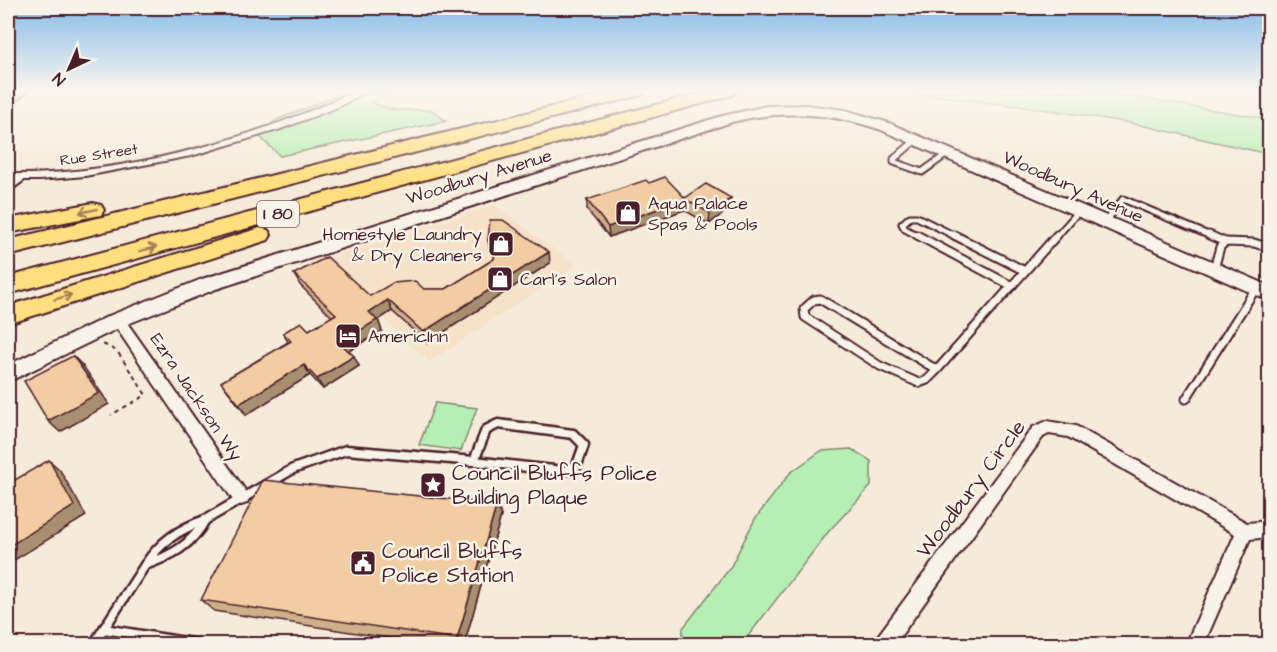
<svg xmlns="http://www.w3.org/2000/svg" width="1277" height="652" font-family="'Architects Daughter',sans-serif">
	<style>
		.built { fill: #f5e2c9 }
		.green { fill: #b6efb3; stroke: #80876f; stroke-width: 1.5 }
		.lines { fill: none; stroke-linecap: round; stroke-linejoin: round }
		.lane-far2-casing { stroke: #4a1f2b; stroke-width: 9 }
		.lane-far1-casing { stroke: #4a1f2b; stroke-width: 11 }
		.lane-casing { stroke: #4a1f2b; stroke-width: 13 }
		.street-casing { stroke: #4a1f2b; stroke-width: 4 }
		.secondary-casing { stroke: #4a1f2b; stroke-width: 4 }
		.highway-casing { stroke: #4a1f2b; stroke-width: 4 }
		.path { stroke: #4a1f2b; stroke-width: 2; stroke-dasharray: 4.5 4.5; stroke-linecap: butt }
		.lane-far2 { stroke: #f7f3e8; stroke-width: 5 }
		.lane-far1 { stroke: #f7f3e8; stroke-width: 7 }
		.lane { stroke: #f7f3e8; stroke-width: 8 }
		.street { fill: #f7f3e8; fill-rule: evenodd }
		.secondary { fill: #f7f3e8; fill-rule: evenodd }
		.highway { fill: #fedf80; fill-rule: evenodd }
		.wall { fill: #d0af8b; stroke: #4a1f2b; stroke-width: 1.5 }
		.shaded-wall { fill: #a98f71; stroke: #4a1f2b; stroke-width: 1.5 }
		.building { fill: #f2cca2; stroke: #4a1f2b; stroke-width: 1.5 }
		.oneway { stroke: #a47f56 }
		.labels { text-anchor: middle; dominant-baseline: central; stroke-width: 5; stroke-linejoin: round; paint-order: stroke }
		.far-street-label { font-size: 15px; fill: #4a1f2b; stroke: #f7f3e8 }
		.shield { fill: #f7f3e8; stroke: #7e5f64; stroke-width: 1.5 }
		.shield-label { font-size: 16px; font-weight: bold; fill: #4a1f2b }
		.street-label { font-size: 18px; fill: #4a1f2b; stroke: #f7f3e8 }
		.poi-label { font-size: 18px; fill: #4a1f2b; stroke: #f7f3e8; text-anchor: start }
		.near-poi-label { font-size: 21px; fill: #4a1f2b; stroke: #f7f3e8; text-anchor: start }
		.near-street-label { font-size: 21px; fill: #4a1f2b; stroke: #f7f3e8 }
	</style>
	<rect width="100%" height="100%" fill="#f6ebda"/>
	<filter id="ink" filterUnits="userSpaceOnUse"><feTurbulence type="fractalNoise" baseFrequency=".0167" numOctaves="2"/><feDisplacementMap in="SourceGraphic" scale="12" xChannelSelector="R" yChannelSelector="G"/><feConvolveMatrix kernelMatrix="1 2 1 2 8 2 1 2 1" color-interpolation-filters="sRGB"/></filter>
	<g filter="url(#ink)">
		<!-- built -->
		<polygon class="built" points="494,205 576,265 429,362 322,260"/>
		<!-- green -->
		<g class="green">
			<polygon points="343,91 393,91 372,103 394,110 432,110 446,121 280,156 258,135 276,120 343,93"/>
			<polygon points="898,91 1097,91 1269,119 1269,154 1131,123 1056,111"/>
			<polygon points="435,403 477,408 461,451 419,445"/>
			<polygon points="851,449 871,461 871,486 829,531 742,644 682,644 683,628 730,568 755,519 790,473 821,451"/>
		</g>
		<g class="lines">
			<defs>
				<g id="lane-far2">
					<polyline points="916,140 894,159 894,162 922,172 947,154"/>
					<polyline points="8,189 23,178"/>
					<polyline points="1105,223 1123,199 1213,237"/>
					<polyline points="920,237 905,229 902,224 910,217 917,217 957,237"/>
					<polyline points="1056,237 1079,211"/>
				</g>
				<g id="lane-far1">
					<polyline points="917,235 1012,286"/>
					<polyline points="954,235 1025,271"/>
					<polyline points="1209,235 1225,242"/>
					<polyline points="1214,269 1220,247 1225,242 1254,243 1270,248"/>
					<polygon points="820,299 937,370 927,380 919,383 880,366 805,317 804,309 814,300"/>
					<polyline points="937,370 1057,235"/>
					<polyline points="1186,399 1256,288"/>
				</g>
				<g id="lane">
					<polygon points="498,424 573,434 584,445 576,468 563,471 474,461 486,430"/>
					<path d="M205,520C192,545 171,556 145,565C160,542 179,529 205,520Z"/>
					<polyline points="205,520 293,469 346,450 474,461"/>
					<polyline points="104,629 198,644"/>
					<polyline points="94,644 145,565"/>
				</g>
				<g id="street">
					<path d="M355,91H367L338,107L281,129L191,156L85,176L39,180H8V174C120,176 255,139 355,91Z"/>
					<polygon points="118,315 123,317 247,493 249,498 247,503 241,505 235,503 113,323 111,320"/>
					<polygon points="1047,421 1076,426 1247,523 1270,521 1270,537 1250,539 1204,644 1186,644 1235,534 1068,437 1049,434 1043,437 895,644 875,644 877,637 1033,427"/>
				</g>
				<path id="secondary" d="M806,105L845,110L889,123L1270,286V301L879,129C830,113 782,109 732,122L216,289L125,325L8,382V365L111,315L202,279L722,116L767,106Z"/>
				<g id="highway">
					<polygon points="616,91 645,91 642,95 8,256 8,240"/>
					<polygon points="708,91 736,91 733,95 8,294 8,277"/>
					<polygon points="93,203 101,205 104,210 101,215 8,233 8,219"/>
					<polygon points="260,228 268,230 271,235 268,240 8,324 8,306"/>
				</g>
			</defs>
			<!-- lane-far2 casing -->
			<use href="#lane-far2" class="lane-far2-casing"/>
			<!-- lane-far1 casing -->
			<use href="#lane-far1" class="lane-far1-casing"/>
			<!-- lane casing -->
			<use href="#lane" class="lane-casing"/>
			<!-- street casing -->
			<use href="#street" class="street-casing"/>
			<!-- secondary casing -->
			<use href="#secondary" class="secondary-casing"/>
			<!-- highway casing -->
			<use href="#highway" class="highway-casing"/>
			<!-- path -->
			<polyline class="path" points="103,344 117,351 146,395 111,415"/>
			<!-- lane-far2 -->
			<use href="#lane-far2" class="lane-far2"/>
			<!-- lane-far1 -->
			<use href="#lane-far1" class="lane-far1"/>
			<!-- lane -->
			<use href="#lane" class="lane"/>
			<!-- street -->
			<use href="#street" class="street"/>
			<!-- secondary -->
			<use href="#secondary" class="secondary"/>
			<!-- highway -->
			<use href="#highway" class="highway"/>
		</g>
		<!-- wall -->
		<g class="wall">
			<polygon points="685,198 730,208 709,224 684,210 609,237 587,210 587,200"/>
			<polygon points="488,240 550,263 427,343 392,311 378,320 382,331 349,351 359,366 323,389 310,375 246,415 221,382 288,342 283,333 309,330 332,317 300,285 294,274 370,296 424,289 446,289 494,259 495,255 490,251"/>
			<polygon points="497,504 501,516 464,645 434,645 214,611 201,600"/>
		</g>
		<!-- shaded-wall -->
		<g class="shaded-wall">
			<polygon points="11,91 28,91 8,112 8,94"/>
			<polygon points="731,198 730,208 709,224 710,213"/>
			<polygon points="685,199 684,210 609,237 608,227"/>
			<polygon points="549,252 550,263 427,343 423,332"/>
			<polygon points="388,300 392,311 378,320 382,331 345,353 340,343 369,312"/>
			<polygon points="73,356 83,366 109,404 60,432 48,421"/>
			<polygon points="354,356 359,366 323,389 317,379"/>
			<polygon points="304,365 310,375 246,415 239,404"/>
			<polygon points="49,460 60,470 86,516 8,564 8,547"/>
			<polygon points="497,504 501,516 464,645 460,645 457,639"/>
		</g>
		<!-- building -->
		<g class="building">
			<polygon points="665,177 685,198 706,184 731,198 710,213 685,199 608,227 587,200 646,180 649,183"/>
			<polygon points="490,220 503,220 549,252 423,332 388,300 369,312 377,320 340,343 354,356 317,379 304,365 239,404 221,382 291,341 283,333 301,322 309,330 336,314 294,274 327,257 370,296 393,283 415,281 424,289 446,289 494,259 496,246 488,240"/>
			<polygon points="73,356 99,393 48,421 24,381"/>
			<polygon points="49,460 74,506 8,547 8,484"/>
			<polygon points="263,480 497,504 457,639 201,600"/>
		</g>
		<!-- one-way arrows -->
		<defs><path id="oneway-shaft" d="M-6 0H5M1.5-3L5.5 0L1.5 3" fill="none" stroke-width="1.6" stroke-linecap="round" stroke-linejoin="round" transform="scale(1.5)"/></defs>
		<g class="oneway">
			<use href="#oneway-shaft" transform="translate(88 211) rotate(168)"/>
			<use href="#oneway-shaft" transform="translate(148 249) rotate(-15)"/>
			<use href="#oneway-shaft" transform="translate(63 297) rotate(-17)"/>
		</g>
	</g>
	<!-- sky -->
	<linearGradient id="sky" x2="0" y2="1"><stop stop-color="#86bbeb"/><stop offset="0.5" stop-color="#fbf6ee"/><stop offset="1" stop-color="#fbf6ee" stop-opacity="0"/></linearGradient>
	<rect width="1277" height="182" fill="url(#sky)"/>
	<!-- icons -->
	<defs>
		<symbol id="shop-square" viewBox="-11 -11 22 22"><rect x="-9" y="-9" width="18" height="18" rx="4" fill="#4a1f2b" stroke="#f7f3e8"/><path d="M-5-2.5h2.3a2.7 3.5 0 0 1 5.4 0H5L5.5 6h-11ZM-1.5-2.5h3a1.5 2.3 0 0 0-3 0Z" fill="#fff"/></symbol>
		<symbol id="hotel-square" viewBox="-11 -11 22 22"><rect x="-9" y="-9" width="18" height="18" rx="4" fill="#4a1f2b" stroke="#f7f3e8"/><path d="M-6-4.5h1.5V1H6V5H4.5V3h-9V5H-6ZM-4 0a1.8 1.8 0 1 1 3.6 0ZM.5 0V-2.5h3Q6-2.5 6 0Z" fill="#fff"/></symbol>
		<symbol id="sight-square" viewBox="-11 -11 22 22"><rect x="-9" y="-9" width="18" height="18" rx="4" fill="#4a1f2b" stroke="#f7f3e8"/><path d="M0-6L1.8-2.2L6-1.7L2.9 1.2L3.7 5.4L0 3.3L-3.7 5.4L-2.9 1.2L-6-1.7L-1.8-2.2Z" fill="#fff"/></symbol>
		<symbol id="civic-square" viewBox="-11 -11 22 22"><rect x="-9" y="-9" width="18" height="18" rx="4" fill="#4a1f2b" stroke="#f7f3e8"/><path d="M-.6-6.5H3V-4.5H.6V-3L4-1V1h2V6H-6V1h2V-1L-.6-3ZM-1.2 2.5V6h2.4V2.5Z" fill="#fff"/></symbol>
	</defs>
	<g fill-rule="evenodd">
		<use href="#shop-square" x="613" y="198" width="30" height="30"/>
		<use href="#shop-square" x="486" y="229" width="30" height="30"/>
		<use href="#shop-square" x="485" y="264" width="30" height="30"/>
		<use href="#hotel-square" x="333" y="321" width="30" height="30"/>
		<use href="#sight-square" x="418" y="470" width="30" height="30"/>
		<use href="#civic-square" x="348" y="548" width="30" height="30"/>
	</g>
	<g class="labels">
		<!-- far-street labels -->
		<g class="far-street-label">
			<text transform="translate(99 155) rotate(-9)">Rue Street</text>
		</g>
		<!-- shield labels -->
		<rect class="shield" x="257" y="201" width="42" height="26" rx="4.5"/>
		<g class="shield-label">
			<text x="278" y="214">I 80</text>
		</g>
		<!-- street labels -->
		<g class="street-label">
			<text transform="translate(479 177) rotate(-17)">Woodbury Avenue</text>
			<text transform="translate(1073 187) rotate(24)">Woodbury Avenue</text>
			<text transform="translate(196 397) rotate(56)">Ezra Jackson Wy</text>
		</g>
		<!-- poi labels -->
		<g class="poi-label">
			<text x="648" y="203">Aqua Palace<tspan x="648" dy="21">Spas &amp; Pools</tspan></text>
			<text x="482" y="234" text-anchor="end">Homestyle Laundry<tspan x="482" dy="21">&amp; Dry Cleaners</tspan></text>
			<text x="520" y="279">Carl's Salon</text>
			<text x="368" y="336">AmericInn</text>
		</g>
		<!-- near-poi labels -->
		<g class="near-poi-label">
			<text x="452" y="473">Council Bluffs Police<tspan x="452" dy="24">Building Plaque</tspan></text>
			<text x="382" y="551">Council Bluffs<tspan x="382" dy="24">Police Station</tspan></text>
		</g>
		<!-- near-street labels -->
		<g class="near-street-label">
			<text transform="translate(971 489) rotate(-53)">Woodbury Circle</text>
		</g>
	</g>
	<!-- margin -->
	<rect width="1277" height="652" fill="none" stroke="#f7f3e8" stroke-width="30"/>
	<rect x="15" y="15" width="1247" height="622" fill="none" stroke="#4a1f2b" stroke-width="2" filter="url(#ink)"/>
	<!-- north arrow -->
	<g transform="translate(69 69) rotate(224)" stroke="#f7f3e8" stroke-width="4.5" paint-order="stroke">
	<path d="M0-4.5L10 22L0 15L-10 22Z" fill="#4a1f2b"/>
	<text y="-9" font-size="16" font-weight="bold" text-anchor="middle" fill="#4a1f2b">N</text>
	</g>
</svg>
